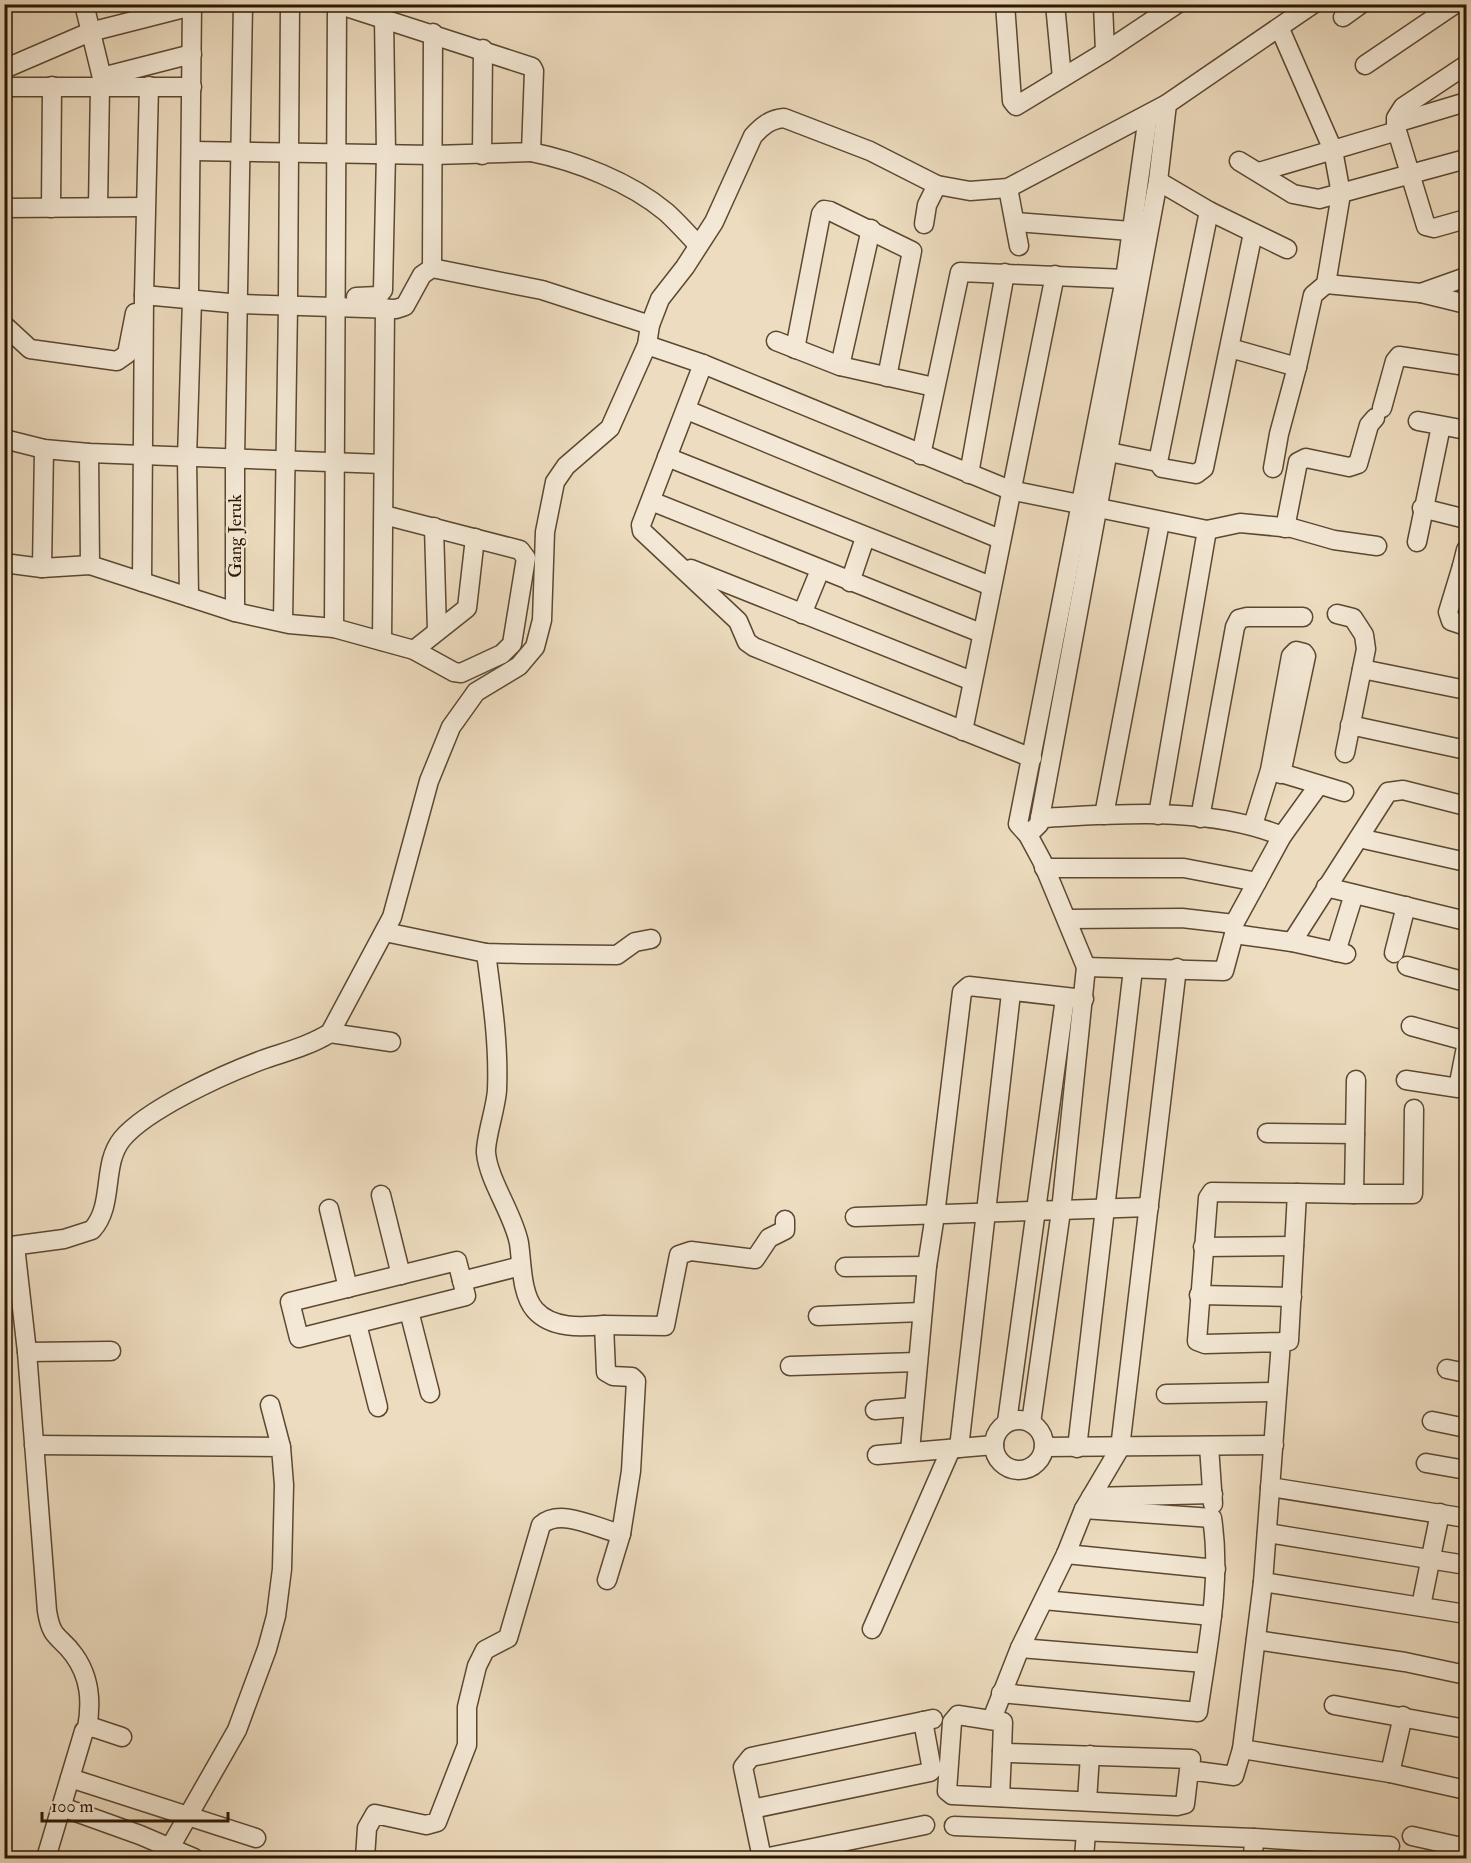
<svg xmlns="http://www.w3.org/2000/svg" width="1471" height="1863" font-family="'IM FELL Double Pica',serif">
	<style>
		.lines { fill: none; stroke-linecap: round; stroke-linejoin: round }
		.minor-casing { stroke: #5c4831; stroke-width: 21 }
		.minor { stroke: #f3e8d5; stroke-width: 18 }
		.labels { text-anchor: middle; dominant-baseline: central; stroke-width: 4.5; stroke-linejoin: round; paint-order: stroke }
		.street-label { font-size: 18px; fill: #2b1702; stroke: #f3e8d5 }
	</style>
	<rect width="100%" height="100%" fill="#eddcbf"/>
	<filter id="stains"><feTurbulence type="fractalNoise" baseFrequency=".00333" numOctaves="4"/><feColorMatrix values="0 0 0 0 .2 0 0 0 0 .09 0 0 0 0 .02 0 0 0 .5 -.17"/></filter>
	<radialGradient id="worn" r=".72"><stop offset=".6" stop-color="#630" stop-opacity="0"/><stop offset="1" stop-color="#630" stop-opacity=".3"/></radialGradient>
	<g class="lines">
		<defs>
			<g id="minor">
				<polyline points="84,4 104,86"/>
				<polyline points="1005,4 1012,101 1016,106 1105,52 1177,4"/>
				<polyline points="1055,4 1062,78"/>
				<polyline points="1103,4 1105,52"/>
				<polyline points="1343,17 1361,4"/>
				<polyline points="1365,65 1455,4"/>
				<polyline points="1466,65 1403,107 1396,118 1397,131 1426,226 1434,228 1466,219"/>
				<polyline points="4,69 90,32 192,6"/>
				<polyline points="102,77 192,54"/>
				<polyline points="4,87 192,87"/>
				<polyline points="1396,123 1466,102"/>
				<polyline points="192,151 433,155 531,152 534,71 532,67 337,4"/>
				<path d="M531,152C576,161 630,182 666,212C677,222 688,234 698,245"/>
				<polyline points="482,155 483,49"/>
				<polyline points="1239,161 1293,194 1319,199 1466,159"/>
				<polyline points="1259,172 1397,131"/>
				<polyline points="1158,181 1209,211 1287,249"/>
				<polyline points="1008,188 1019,246"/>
				<polyline points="98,207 100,86"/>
				<polyline points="4,208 145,207"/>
				<polyline points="51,208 52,86"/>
				<polyline points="1209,211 1158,462 1162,468 1196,474 1204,468 1253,233"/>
				<polyline points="1015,222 1131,231"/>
				<polyline points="924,224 927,205 937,185"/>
				<polyline points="432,268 542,290 650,325"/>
				<polyline points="1466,277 1421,293 1466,304"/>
				<polyline points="1326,284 1421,293"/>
				<polyline points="189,291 192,4"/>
				<polyline points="144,295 149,86"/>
				<polyline points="288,297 290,4"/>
				<polyline points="356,297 378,296 383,290 386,153 384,18"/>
				<polyline points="4,325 30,349 117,361 127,354 135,313"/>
				<polyline points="776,341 840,366 934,387"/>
				<polyline points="647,345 703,364 1010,490 1207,530 1158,815"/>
				<polyline points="1230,348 1297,367 1313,295 1326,284 1341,194 1333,150 1280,29"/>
				<polyline points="795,349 821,214 824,210 830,211 912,251 887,377"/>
				<polyline points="703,364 641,525 642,531 738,621 747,642 754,647 1032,758"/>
				<polyline points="840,366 871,229"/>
				<polyline points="1382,408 1395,361 1399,356 1466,366"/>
				<polyline points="687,410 1000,539"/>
				<polyline points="1418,421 1466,430"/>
				<polyline points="4,439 44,449 89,453 383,464"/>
				<polyline points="1109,452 1158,462"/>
				<polyline points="89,453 90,565"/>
				<polyline points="921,455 960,272 1125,279"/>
				<polyline points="667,457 991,586"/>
				<polyline points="1273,468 1279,434 1297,367"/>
				<polyline points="969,474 1005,273"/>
				<polyline points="651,501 981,633"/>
				<polyline points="1422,508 1466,519"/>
				<polyline points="434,527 437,631"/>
				<polyline points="1285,528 1298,462 1306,458 1349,467 1358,464 1369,425 1375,418"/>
				<polyline points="1207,530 1240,523 1292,528 1334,540 1377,546"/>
				<polyline points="1417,542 1441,426"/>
				<polyline points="1466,550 1462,566 1466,568"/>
				<polyline points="4,563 42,568 90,565 235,612 289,624 334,628 414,650 454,672 461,673 502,654 512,644 526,558 520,550 384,515"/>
				<polyline points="1462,566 1448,612 1451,621 1466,626"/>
				<polyline points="42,568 44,449"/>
				<polyline points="691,569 972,681"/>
				<polyline points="142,582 144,295 240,304 396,309 405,306 422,275 432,268 433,33"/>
				<polyline points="850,582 865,538"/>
				<polyline points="189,597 187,458 192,300"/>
				<polyline points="235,612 235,460 243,4"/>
				<polyline points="802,614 820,570"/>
				<polyline points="1337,614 1353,618 1364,635 1366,649 1345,753"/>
				<polyline points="283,622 288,306"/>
				<polyline points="334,628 337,4"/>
				<polyline points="382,641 385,308"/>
				<polyline points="414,650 467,608 475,538"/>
				<polyline points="1362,669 1466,690"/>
				<polyline points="1350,725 1466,750"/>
				<polyline points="963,731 1055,275"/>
				<polyline points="1271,770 1344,792"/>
				<polyline points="1104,815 1160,522"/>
				<path d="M1040,818C1119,814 1208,806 1282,836"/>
				<polyline points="1200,818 1235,627 1239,619 1247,617 1303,617"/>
				<polyline points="1253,825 1270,770 1291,656 1296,651 1304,653 1306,656 1281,774"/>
				<polyline points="1028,835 1039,824 1040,818 1158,181 1167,104"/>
				<polyline points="1359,838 1466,862"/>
				<polyline points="1044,868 1184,868 1257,882"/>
				<polyline points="1326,887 1466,921"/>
				<polyline points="1068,919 1182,918 1234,924"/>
				<polyline points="385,932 486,953 523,954 617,955 635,942 651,939"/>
				<polyline points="1234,934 1292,942 1346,954"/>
				<polyline points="1292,942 1388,792 1403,790 1466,806"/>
				<polyline points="1336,952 1354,894"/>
				<polyline points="1394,953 1406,906"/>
				<polyline points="1407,966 1466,982"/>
				<polyline points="1086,967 1224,971 1234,934 1234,924 1282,836 1318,786"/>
				<polyline points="1411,1026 1466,1041"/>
				<polyline points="330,1033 391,1042"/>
				<polyline points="1406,1080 1458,1088 1466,1047"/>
				<polyline points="1267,1133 1355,1134"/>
				<polyline points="1297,1193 1354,1194 1356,1080"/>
				<polyline points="1354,1194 1413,1194 1414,1109"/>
				<polyline points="381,1195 401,1275"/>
				<polyline points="329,1209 348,1288"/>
				<polyline points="855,1217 1149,1207"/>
				<path d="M15,1246L27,1352L47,1611C52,1641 59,1634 74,1655C90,1677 92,1701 87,1728"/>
				<path d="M4,1247L64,1239L92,1230C115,1205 101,1165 122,1139C147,1109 224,1074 262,1060C285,1052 309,1046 330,1033L392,917L429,781L451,727L476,692L519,666L535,647L542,620L545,532L555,482L566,466L610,428L647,345L650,325L660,299L685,267L714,222L753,136C761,127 770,119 784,118L870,151L937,185L970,191L1008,188L1167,104L1313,4"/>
				<polyline points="1203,1247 1294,1246"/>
				<polygon points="457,1261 466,1296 299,1338 290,1302"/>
				<polyline points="845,1267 927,1266"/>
				<polyline points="462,1281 521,1266"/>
				<polyline points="1199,1295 1292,1297"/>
				<polyline points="409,1311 430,1393"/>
				<polyline points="818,1316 922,1312"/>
				<polyline points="357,1324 378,1407"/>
				<polyline points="604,1325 665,1326 679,1255 691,1251 755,1259 769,1238 785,1230 785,1220"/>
				<polyline points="1281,1342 1289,1341 1297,1193 1212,1192 1208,1198 1197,1341 1205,1344 1281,1342 1263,1582 1242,1749 1390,1773 1466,1790"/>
				<polyline points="27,1352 111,1351"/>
				<polyline points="790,1366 917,1362"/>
				<polyline points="1447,1369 1466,1373"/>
				<polyline points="1166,1394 1277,1392"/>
				<polyline points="270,1405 281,1447"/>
				<polyline points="875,1410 913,1407"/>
				<circle cx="1019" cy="1445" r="25"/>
				<polyline points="1432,1421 1466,1428"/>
				<polyline points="1007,1422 1065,998"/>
				<polyline points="1031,1423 1061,1211 1086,967 1042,861 1028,835 1018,824 1125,279 1148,116"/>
				<polyline points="34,1445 281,1447 284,1485 282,1569 276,1616 267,1649 237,1730 164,1858"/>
				<polyline points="1209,1446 1213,1504"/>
				<polyline points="1044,1447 1274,1445"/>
				<polyline points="959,1448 1011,993"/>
				<polyline points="1077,1448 1133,969"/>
				<polyline points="910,1451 927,1266 935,1215 962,992 969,986 1084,999"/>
				<polyline points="877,1455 994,1445"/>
				<polyline points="1426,1463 1466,1470"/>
				<polyline points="1270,1487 1466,1518"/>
				<polyline points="1091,1497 1213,1494"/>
				<polyline points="1267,1533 1466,1565"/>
				<polyline points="1066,1554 1216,1569"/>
				<polyline points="607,1580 621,1534"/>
				<polyline points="1263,1582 1466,1614"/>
				<polyline points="1044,1600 1212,1616"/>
				<polyline points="1421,1606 1440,1513"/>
				<polyline points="872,1629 951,1449"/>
				<polyline points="1256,1640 1405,1662 1466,1675"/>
				<polyline points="1020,1648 1205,1663"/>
				<path d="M1001,1693L1198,1712C1207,1648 1222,1582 1212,1518L1084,1509"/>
				<polyline points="1334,1705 1466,1729"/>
				<polyline points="992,1719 1020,1648 1066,1554 1084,1509 1120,1448 1177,968"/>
				<polyline points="1189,1770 1185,1804 1177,1806 952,1795 947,1791 952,1722 958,1715 1003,1722 1002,1751 1011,1753 1191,1759 1189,1770 1234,1776 1242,1749"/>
				<polyline points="1390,1773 1403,1716"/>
				<polyline points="70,1778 256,1838"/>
				<polyline points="1000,1797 1002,1751"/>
				<polyline points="1087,1801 1090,1755"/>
				<polyline points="62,1807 140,1835 194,1858"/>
				<polyline points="752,1809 930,1772 932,1770 923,1721"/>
				<polyline points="954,1826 1254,1838 1253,1858"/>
				<polyline points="1412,1836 1466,1848"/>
				<polyline points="1254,1838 1390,1846"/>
				<polyline points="46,1858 84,1731 92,1727 122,1737"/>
				<path d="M365,1858L367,1828L375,1814L426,1825L437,1822L467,1745V1707L477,1666L485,1650L508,1638L541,1525C561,1507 598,1529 621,1534L631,1471L636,1381L632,1377L613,1376L606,1372L604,1325C581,1327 552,1329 535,1310C521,1294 522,1263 519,1243C513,1213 489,1182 486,1153C485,1139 496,1108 497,1090C499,1044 492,998 486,953"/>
				<polyline points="762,1858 743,1767 751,1757 933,1719"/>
				<polyline points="764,1858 925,1825"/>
				<polyline points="1084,1858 1086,1832"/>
			</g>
		</defs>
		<!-- minor casing -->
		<use href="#minor" class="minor-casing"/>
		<!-- minor -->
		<use href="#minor" class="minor"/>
	</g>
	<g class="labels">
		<!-- street labels -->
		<g class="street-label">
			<text transform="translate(235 536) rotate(-90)">Gang Jeruk</text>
		</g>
	</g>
	<!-- margin -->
	<rect width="1471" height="1863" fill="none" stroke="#eddcbf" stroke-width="24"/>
	<rect x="6" y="6" width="1459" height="1851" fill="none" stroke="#2b1702" stroke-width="3"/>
	<rect x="12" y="12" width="1447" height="1839" fill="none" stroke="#2b1702" stroke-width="1.5"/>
	<!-- scale -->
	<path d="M42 1812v9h186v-9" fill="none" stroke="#2b1702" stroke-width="3"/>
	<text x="51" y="1812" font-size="18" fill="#2b1702" stroke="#f3e8d5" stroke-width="4.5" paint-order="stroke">100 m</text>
	<rect width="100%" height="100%" filter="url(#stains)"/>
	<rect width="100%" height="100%" fill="url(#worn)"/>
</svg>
